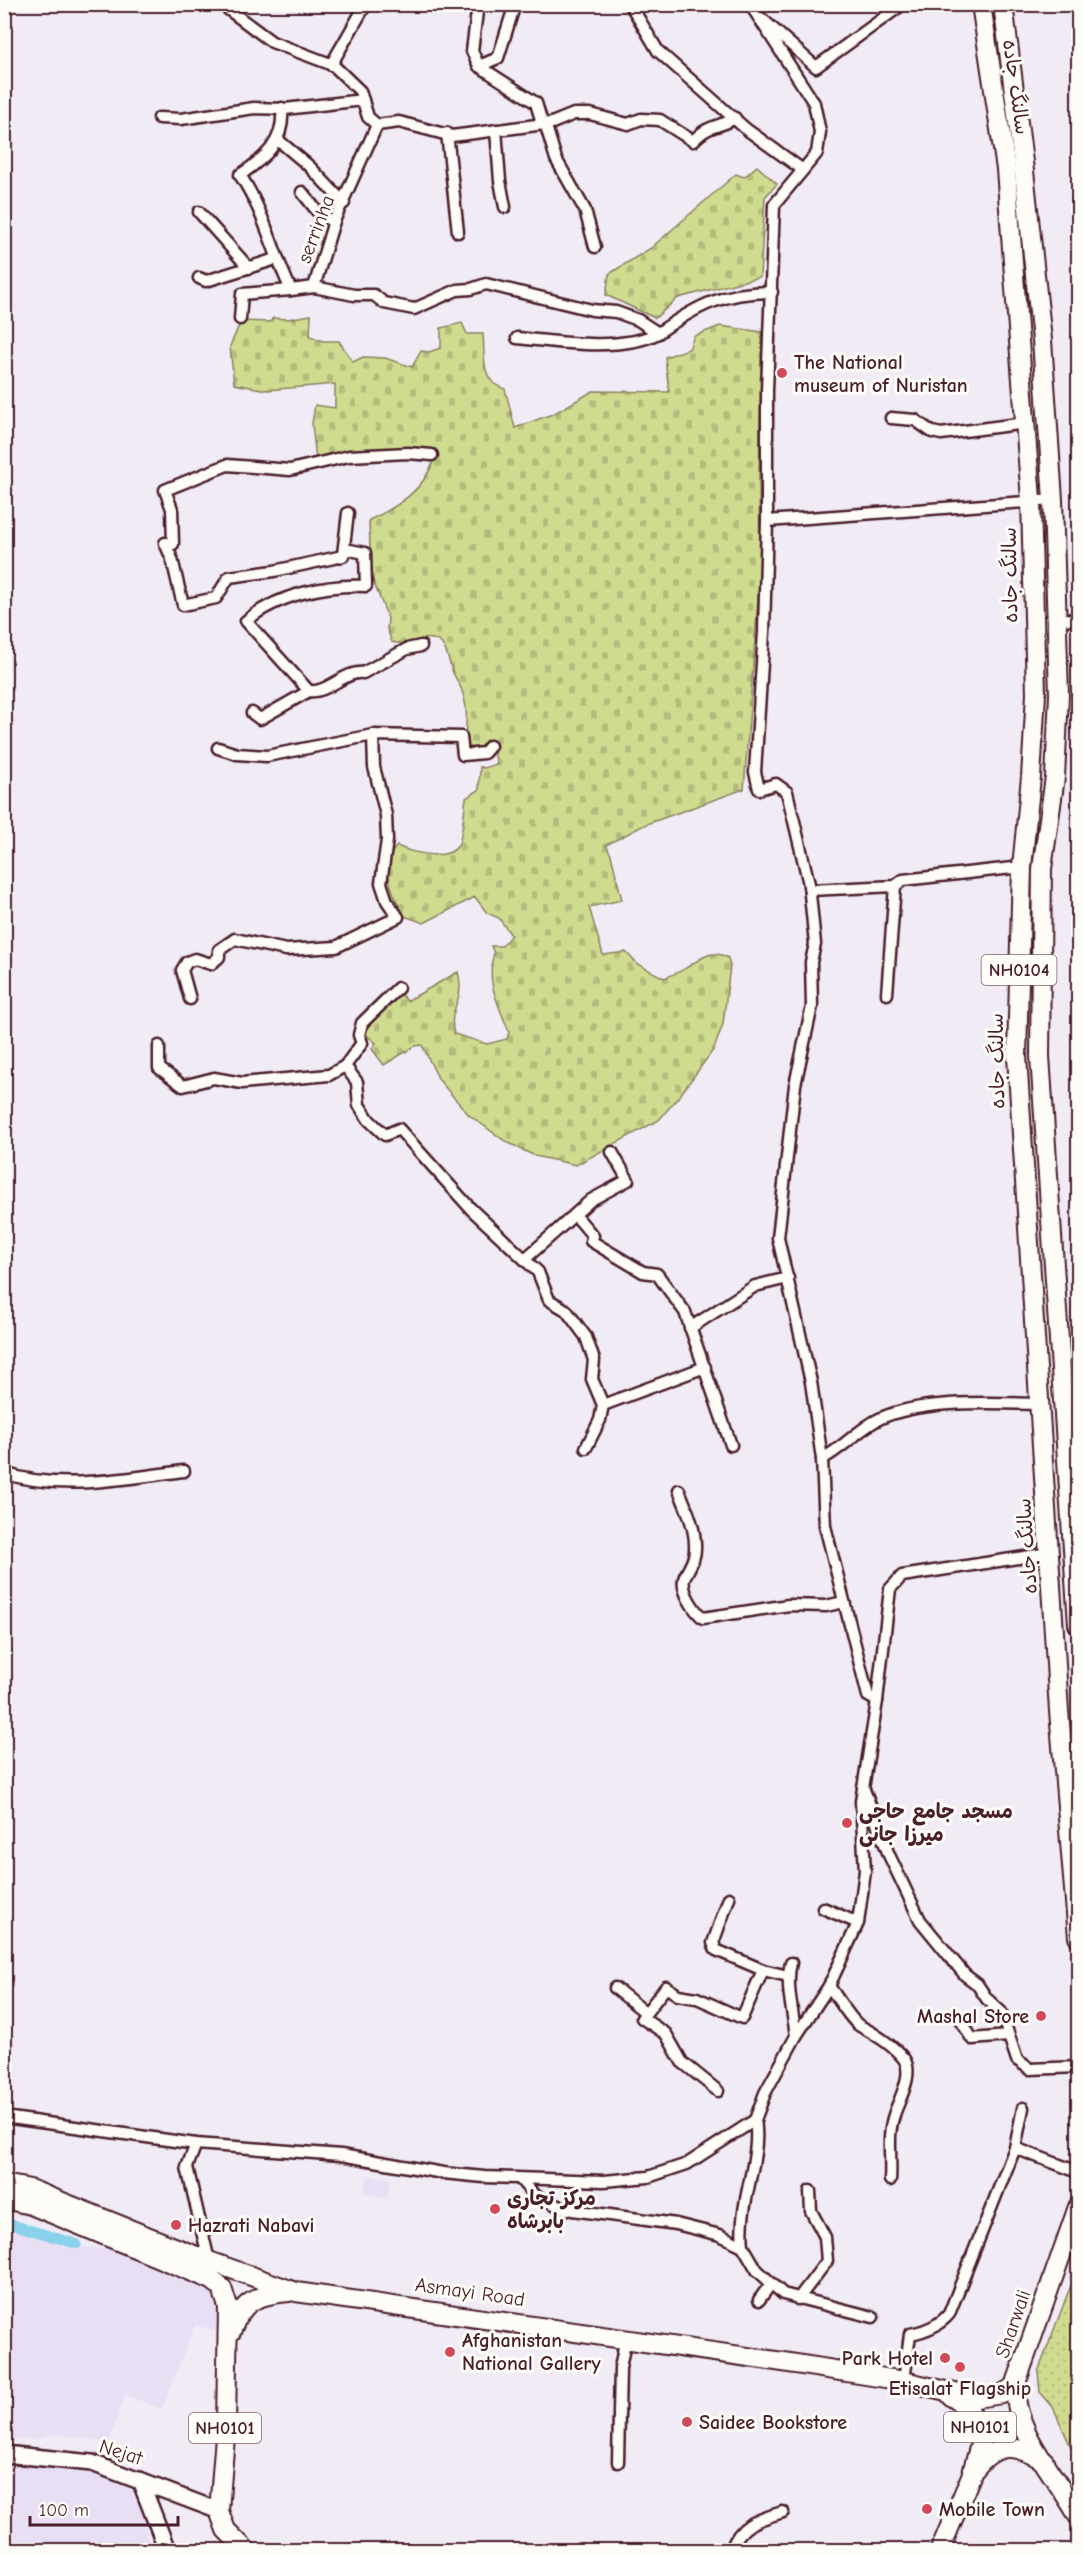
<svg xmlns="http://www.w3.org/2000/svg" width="1083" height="2555" font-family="'Comic Neue','Playpen Sans Arabic',sans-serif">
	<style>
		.built { fill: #e9dff5 }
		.cemetery { fill: url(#cemetery-stones); stroke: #8c7e5d; stroke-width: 1.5 }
		.park { fill: url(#park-dots); stroke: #8c7e5d; stroke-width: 1.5 }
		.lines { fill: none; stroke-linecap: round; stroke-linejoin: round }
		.canal { stroke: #8ad1eb; stroke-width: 10 }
		.minor-casing { stroke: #4a1f2b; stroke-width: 15 }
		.secondary-casing { stroke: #4a1f2b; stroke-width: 20 }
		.trunk-casing { stroke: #4a1f2b; stroke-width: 22 }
		.minor { stroke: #fdfcf7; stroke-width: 10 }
		.secondary { stroke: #fdfcf7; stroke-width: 15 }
		.trunk { stroke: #fdfcf7; stroke-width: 18 }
		.poi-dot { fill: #d1495b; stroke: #fdfcf7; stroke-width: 2 }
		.labels { text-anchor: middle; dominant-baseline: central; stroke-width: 6; stroke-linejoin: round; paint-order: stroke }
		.shield { fill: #fdfcf7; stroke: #806168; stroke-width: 1.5 }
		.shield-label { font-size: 18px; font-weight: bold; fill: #4a1f2b }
		.street-label { font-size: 20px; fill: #4a1f2b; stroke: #fdfcf7 }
		.poi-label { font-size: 20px; font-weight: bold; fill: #4a1f2b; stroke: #fdfcf7; text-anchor: start }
	</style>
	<defs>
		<pattern id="cemetery-stones" width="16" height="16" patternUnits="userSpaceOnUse" patternTransform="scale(1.5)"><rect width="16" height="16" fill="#cfdc8f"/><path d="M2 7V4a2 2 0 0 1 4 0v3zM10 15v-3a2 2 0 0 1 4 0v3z" fill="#b3bc7c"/></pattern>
		<pattern id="park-dots" width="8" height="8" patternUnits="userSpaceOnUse" patternTransform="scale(1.5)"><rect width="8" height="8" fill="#cfdc8f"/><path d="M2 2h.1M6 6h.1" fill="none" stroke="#b3bc7c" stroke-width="1.8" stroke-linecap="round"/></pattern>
	</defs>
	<rect width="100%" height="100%" fill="#f1ebf6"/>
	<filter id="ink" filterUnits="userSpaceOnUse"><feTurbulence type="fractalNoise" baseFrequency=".0167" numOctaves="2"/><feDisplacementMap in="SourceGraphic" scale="12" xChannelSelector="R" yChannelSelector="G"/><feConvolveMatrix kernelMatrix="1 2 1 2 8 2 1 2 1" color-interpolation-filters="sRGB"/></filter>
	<g filter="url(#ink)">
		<!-- built -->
		<g class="built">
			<polygon points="368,2175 391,2179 387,2198 364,2193"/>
			<polygon points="4,2227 69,2246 134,2252 214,2291 219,2302 215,2331 195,2325 162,2409 125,2395 109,2443 54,2434 37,2440 5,2438"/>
			<polygon points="4,2462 89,2470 120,2480 133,2492 141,2509 151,2550 5,2550"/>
		</g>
		<!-- cemetery -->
		<g class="cemetery">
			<polygon points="757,166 777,184 765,197 760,277 678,298 655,318 606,295 609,274 651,248 736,174 744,177"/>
			<path d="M311,315L310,336L323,341H339L353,362L363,357L385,358L412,367L421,351L429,352L441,348V328L462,323L467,334H483C485,355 480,383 505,389L515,428L555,413L593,391L669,392L665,357L689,349L694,336L720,326L762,332L759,480L760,570L744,789L644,825L606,845L611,855L622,900L589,907L603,955L626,952L637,964L664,978C671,975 680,972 686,968C702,958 711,948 728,958L730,966L723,1024L714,1049L680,1095L659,1120L576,1165L535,1156L505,1141L469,1115L439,1080L422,1045L415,1046L384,1065L372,1049L376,1043L364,1033C372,1018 386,1001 401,994L407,1001L458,972C466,1002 447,1006 454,1034L487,1044L507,1039L509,1032C499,1005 485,982 494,953L491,946H502L511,935L499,918L487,913L475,897L424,923L404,916C394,897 378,865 397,846C411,853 455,864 460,840C463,827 464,812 466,798L479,790L480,767L484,768L497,764L493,748L468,752L464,746C466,728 469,709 462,691C460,683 454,677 452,670C448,659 446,641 433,639C419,636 410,647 392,642L387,629L388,618L371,576L369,520C399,507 429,486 436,452C400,446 351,450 316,459L312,424L315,405L335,408V384L267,390L234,384L230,346L241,321L270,322L273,318L288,319Z"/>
		</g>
		<!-- park -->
		<polygon class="park" points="1078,2274 1078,2463 1053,2407 1040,2392 1038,2372 1069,2290"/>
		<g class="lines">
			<!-- canal -->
			<polyline class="canal" points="4,2222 77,2244"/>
			<defs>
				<g id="minor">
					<path d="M221,4L272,42L333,65L360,91L368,117L377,125L334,221L314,287L354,295H374L384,303L414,309L457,290L471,289L486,284L592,310L616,312L638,320L658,333C697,306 723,292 772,292"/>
					<polyline points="478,4 472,51 479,66 536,103 542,123"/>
					<polyline points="630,4 658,51 746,129 803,170"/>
					<polyline points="750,4 814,103 820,132 817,153 774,205 767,391 767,521 764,632 755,772 759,789 776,784 787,792 809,884 815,944 811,962 812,1006 795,1085 778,1238 811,1382 822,1459 825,1526 868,1696 877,1701"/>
					<polyline points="761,18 816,67 903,4"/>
					<polyline points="331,65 366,4"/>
					<polyline points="479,66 498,58 515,4"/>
					<path d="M282,108C285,142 265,158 240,175C264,211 273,252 291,290L314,287"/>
					<polyline points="159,118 181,119 254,108 285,109 363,100"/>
					<polyline points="545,123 556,159 585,210 595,247"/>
					<path d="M377,125L399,122L452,136L552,123L574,114H590L628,124L641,119L660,120L693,141C710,123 717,129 735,118"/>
					<polyline points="496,130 500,181 505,207"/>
					<polyline points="447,133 458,232"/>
					<polyline points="278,140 309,166 344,203"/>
					<polyline points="302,192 317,211 331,221 334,221"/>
					<polyline points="199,212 249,268"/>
					<polyline points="199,278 206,281 276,259"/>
					<polyline points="240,319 242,294 291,290"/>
					<path d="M517,338C557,342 622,352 658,333"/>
					<polyline points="891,418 915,420 932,432 941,434 1026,423"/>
					<polyline points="767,521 1053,500"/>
					<polyline points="343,554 348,513"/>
					<polyline points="1058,618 1078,621"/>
					<path d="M309,691L246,621C277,595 326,584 366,586L365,553L345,549L343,556L274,571L229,577L216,598L183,605L172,559L165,543L173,544L172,509L165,490L227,465L290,470L349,456L408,453L432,455"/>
					<path d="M252,713L260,719L309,691C327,694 346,670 363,673L407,649L421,646"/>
					<polyline points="218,748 237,754 267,756 373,735 461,737 463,755 484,753 490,746"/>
					<polyline points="809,885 810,890 895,886 903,880 1022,867"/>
					<polyline points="887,994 895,886"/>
					<polyline points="190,999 182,970 187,962 195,959 211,964 219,957 219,950 235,939 286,950 336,947 398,917 387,901 381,883 387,840 386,815 374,767 373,735"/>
					<polyline points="159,1046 159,1068 183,1086 214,1078 242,1083 329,1075 345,1066 362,1043 359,1035 362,1023 398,988"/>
					<polyline points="345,1066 357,1082 359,1105 369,1120 385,1135 399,1129 471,1209 538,1272 549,1300 566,1310 586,1337 594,1360 592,1379 603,1405 600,1420 586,1448"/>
					<polyline points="576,1216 593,1236 591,1241 643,1272 657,1274 685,1312 731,1445"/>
					<polyline points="525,1259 591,1200 628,1180 612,1152"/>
					<polyline points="690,1328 755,1286 788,1278"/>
					<polyline points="603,1405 705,1367"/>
					<path d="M822,1459C843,1448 860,1428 879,1419C921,1399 994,1403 1040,1404"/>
					<path d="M4,1473C60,1492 127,1478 184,1471"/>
					<path d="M679,1490C686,1508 695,1526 695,1545C696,1558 690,1566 685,1576C679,1589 694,1610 703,1618L789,1605L826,1606L844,1602"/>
					<polyline points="863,1787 889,1855 920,1920 965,1975 977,1984 987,1999 1001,2012 1017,2060 1030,2069 1078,2067"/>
					<polyline points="729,1898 713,1943 716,1950 763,1970 788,1976"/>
					<polyline points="823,1908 858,1923"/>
					<path d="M791,1963C785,1984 793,2012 796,2036"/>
					<path d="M829,1986C836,1995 851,2021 860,2026C874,2033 894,2046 904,2059C914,2073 900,2098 895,2112C886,2135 892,2156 890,2180"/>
					<polyline points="615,1988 645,2012"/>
					<polyline points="959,2017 972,2039 1008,2036"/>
					<polyline points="718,2091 682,2062 666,2034 642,2018 666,1987 678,1995 697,1998 742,2018 763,1970"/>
					<polyline points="4,2117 196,2144 341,2155 443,2173 484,2177 604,2181 648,2177 687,2164 755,2120 765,2093 796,2036 829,1986 858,1923 865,1871 861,1801 877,1701 890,1589 902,1576 1050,1553"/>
					<polyline points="196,2144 187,2167 209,2261"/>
					<polyline points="1015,2148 1078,2172"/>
					<polyline points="520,2179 534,2195 565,2209 676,2224 720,2235 743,2246 757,2270 783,2294 873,2317"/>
					<path d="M743,2246C738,2201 762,2159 755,2120"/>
					<polyline points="798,2299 827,2261 825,2237 811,2211 810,2191"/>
					<polyline points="759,2300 770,2285"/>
					<path d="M904,2381L910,2334C926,2331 939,2326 949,2314L1015,2148L1023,2108"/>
					<polyline points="618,2462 620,2368 626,2337"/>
					<path d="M731,2550C740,2524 757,2520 783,2512"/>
				</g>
				<g id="secondary">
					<polyline points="4,2454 92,2463 219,2511"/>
					<polyline points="140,2480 167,2550"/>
				</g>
				<g id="trunk">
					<polyline points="981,4 1006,169 1031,500 1036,694 1031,777 1022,867 1017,1056 1059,1711 1078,1937"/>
					<polyline points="1003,4 1023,162 1042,340 1053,500 1059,695 1055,777 1042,869 1040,1056 1078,1624"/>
					<polyline points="4,2184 30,2189 209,2261 296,2292 783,2362 904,2381 976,2398 1002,2394 1015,2386"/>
					<polyline points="4,2199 31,2205 212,2280 222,2288 228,2307 226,2424 219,2511 226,2530 246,2550"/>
					<path d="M1078,2207L1015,2386C1015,2435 1056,2475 1078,2516"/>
					<path d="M231,2332C242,2300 257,2295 289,2292"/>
					<path d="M975,2469C997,2441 1015,2444 1044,2461"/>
					<polyline points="940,2550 971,2476 983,2434 968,2408 951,2396"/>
				</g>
			</defs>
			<!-- minor casing -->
			<use href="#minor" class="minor-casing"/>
			<!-- secondary casing -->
			<use href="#secondary" class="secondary-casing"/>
			<!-- trunk casing -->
			<use href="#trunk" class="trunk-casing"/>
			<!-- minor -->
			<use href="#minor" class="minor"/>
			<!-- secondary -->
			<use href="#secondary" class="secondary"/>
			<!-- trunk -->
			<use href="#trunk" class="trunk"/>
		</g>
	</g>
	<!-- markers -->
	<g class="poi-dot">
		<circle cx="782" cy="373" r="6"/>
		<circle cx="847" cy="1823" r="6"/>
		<circle cx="1041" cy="2016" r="6"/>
		<circle cx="495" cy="2209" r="6"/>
		<circle cx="176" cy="2225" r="6"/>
		<circle cx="450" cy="2352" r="6"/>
		<circle cx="945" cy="2358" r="6"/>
		<circle cx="960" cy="2367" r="6"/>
		<circle cx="687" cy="2422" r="6"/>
		<circle cx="927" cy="2509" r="6"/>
	</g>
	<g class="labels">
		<!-- shield labels -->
		<g class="shield">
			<rect x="981.5" y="955" width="75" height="30" rx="4.5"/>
			<rect x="944" y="2412" width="72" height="30" rx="4.5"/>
			<rect x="189" y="2413" width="72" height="30" rx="4.5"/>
		</g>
		<g class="shield-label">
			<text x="1019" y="970">NH0104</text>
			<text x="980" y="2427">NH0101</text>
			<text x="225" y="2428">NH0101</text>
		</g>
		<!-- street labels -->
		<g class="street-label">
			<text transform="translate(1016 87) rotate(82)">سالنگ جاده</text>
			<text transform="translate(316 229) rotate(-69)">serrinha</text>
			<text transform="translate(1010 575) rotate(-91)">سالنگ جاده</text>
			<text transform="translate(997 1061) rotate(-91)">سالنگ جاده</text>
			<text transform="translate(1027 1546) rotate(-94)">سالنگ جاده</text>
			<text transform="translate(470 2292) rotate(8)">Asmayi Road</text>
			<text transform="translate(1013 2324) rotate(-71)">Sharwali</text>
			<text transform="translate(121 2452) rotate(18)">Nejat</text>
		</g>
		<!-- poi labels -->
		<g class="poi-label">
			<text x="794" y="362">The National<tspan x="794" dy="23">museum of Nuristan</tspan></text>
			<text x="859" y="1811">مسجد جامع حاجی<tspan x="859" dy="23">میرزا جانی</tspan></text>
			<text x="1029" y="2016" text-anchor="end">Mashal Store</text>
			<text x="507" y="2198">مرکز تجاری<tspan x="507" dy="23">بابرشاه</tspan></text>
			<text x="188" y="2225">Hazrati Nabavi</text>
			<text x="462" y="2340">Afghanistan<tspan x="462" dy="23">National Gallery</tspan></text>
			<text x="933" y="2358" text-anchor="end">Park Hotel</text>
			<text x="960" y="2388" text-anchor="middle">Etisalat Flagship</text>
			<text x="699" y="2422">Saidee Bookstore</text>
			<text x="939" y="2509">Mobile Town</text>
		</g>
	</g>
	<!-- margin -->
	<rect width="1083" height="2555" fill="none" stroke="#fdfcf7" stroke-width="24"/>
	<rect x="12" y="12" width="1059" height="2531" fill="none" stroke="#4a1f2b" stroke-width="2" filter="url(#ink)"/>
	<!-- scale -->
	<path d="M30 2516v9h148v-9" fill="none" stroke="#4a1f2b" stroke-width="3"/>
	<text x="39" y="2516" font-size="18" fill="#4a1f2b" stroke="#fdfcf7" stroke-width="4.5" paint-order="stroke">100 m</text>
</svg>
